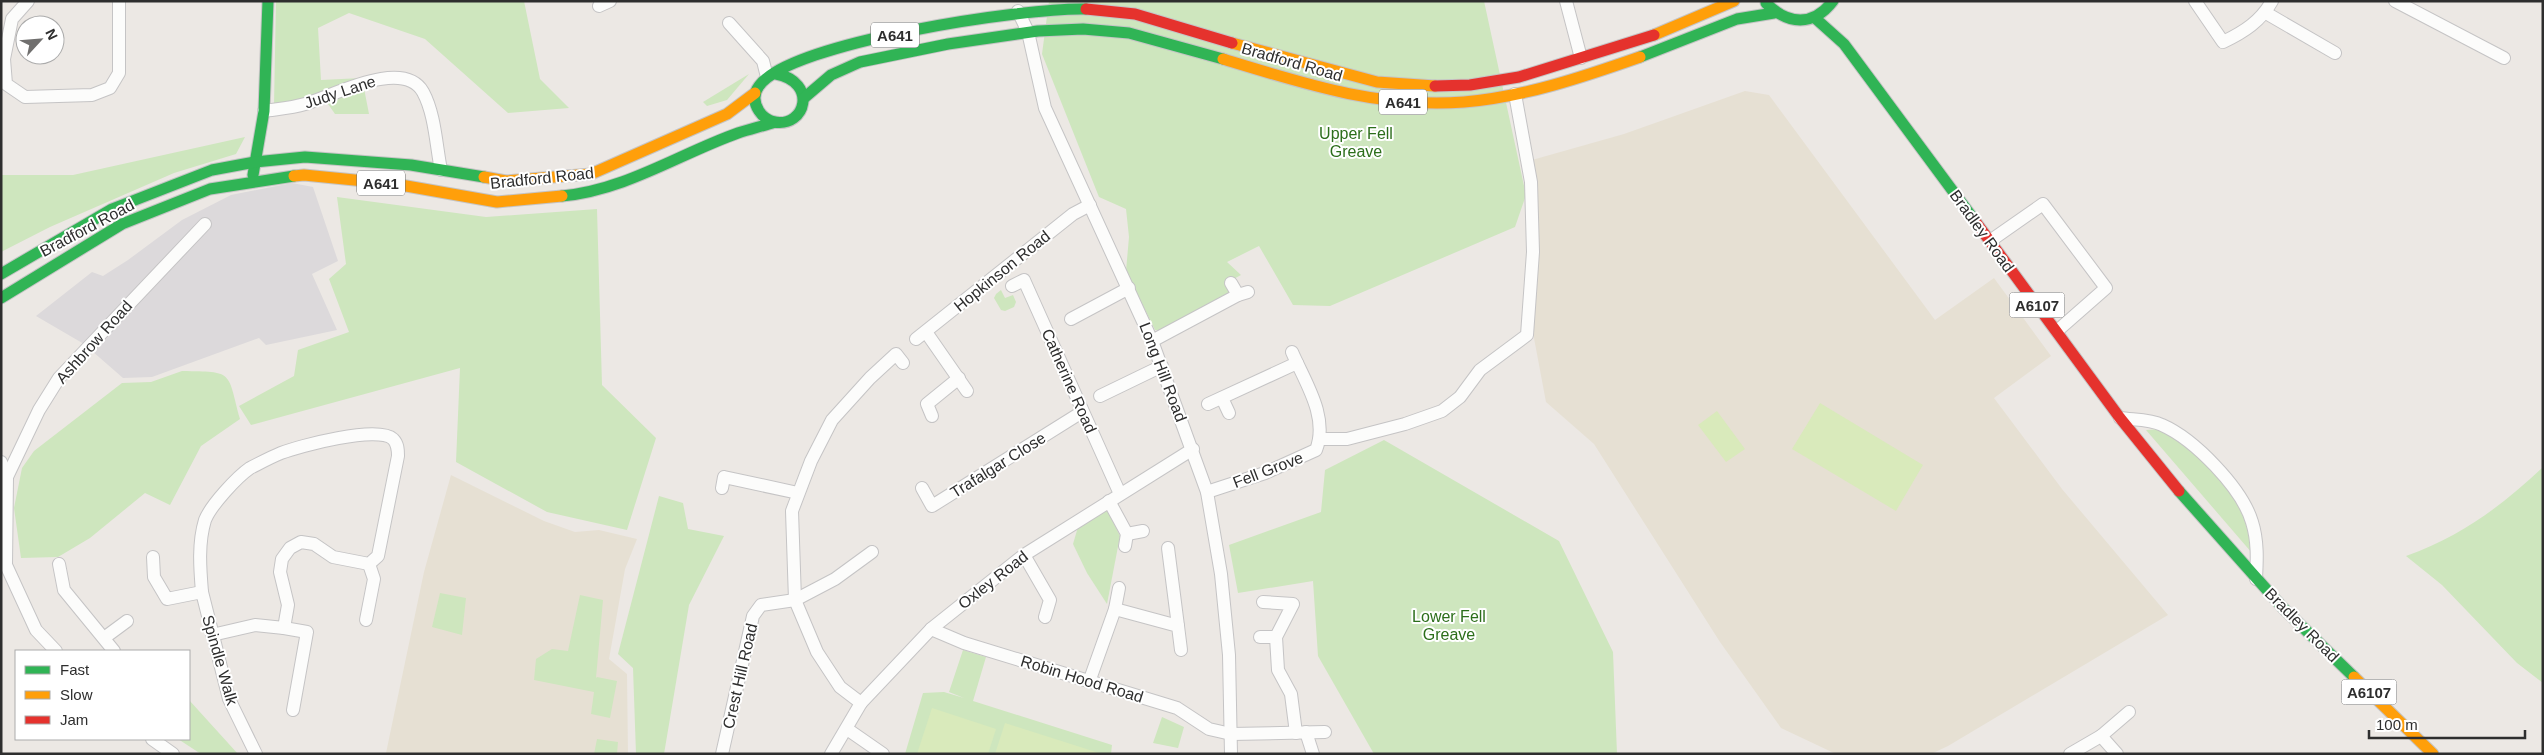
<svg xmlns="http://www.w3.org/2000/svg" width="2544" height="755" font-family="Helvetica,sans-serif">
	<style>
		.industrial { fill: #dcd9db }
		.education { fill: #e6e0d3 }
		.green { fill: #cee6be }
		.pitch { fill: #d9eabb }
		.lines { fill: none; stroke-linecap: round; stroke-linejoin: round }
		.street-casing { stroke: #c5c4c5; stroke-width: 14 }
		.fast-casing { stroke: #c5c4c5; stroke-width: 13 }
		.slow-casing { stroke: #c5c4c5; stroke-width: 13 }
		.jam-casing { stroke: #c5c4c5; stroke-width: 13 }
		.street { stroke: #fcfcfb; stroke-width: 12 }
		.fast { stroke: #30b455; stroke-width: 11 }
		.slow { stroke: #ff9f0a; stroke-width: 11 }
		.jam { stroke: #e5322d; stroke-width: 11 }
		.labels { text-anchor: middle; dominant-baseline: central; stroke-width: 4; stroke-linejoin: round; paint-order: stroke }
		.shield { fill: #fff; stroke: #6d6d6d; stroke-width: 1 }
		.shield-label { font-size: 15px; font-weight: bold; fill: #2e2e2e }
		.street-label { font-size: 16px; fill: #2e2e2e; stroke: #fff }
		.park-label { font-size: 16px; fill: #2c6e1b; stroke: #fff }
	</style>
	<rect width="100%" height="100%" fill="#ece8e4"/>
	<!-- industrial -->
	<polygon class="industrial" points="292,183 313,187 338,261 312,274 337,330 266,345 259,338 152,377 123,378 84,344 36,316 92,272 103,276 128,260 182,220 231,195"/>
	<!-- education -->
	<g class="education">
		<polygon points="1745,91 1769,95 1935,320 1994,278 2051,356 1994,398 2062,489 2168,615 1948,746 1931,754 1836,754 1781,728 1720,642 1594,444 1546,402 1534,338 1532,160 1624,134"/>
		<polygon points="451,475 544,521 575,532 599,530 637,539 625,569 609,659 627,674 628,754 386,753 424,572"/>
	</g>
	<!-- green -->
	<g class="green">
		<polygon points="276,1 524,1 540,79 569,108 508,113 425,39 349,13 318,28 321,80 362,78 369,114 335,114 321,94 274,105"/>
		<polygon points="1049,1 1484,1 1526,195 1515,227 1330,306 1293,305 1259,246 1227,262 1241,275 1228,282 1234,296 1162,330 1155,330 1126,271 1129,237 1126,209 1099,197 1042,54"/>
		<polygon points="749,74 727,100 707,106 703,102"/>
		<polygon points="245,137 236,154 174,173 50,227 1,252 1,175 73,175"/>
		<polygon points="337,197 486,217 597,209 602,385 656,438 627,530 547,512 456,462 460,368 251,425 239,406 294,376 298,350 349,332 329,279 346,264"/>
		<polygon points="1001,290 1005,298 1013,295 1016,302 1014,307 1005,311 1001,310 994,298 996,294"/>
		<path d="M182,371C234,372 227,370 240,419L201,446L170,505L145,493L90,538L58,557L21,558L14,508L22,468L34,451L122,383L151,382Z"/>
		<path d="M2159,429C2193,449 2228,479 2245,515C2250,526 2250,542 2252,553L2146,430Z"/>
		<polygon points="1384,440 1559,541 1613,652 1617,754 1374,754 1318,656 1313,581 1238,593 1229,545 1321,512 1325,470"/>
		<path d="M2543,467V683L2517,663L2442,585L2406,556C2462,536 2500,507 2543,467Z"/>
		<polygon points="659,496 683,503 688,529 724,536 689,605 664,754 636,754 633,668 618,654"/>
		<polygon points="1107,509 1120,536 1107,604 1087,573 1073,544 1078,527"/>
		<polygon points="440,593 466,598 462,635 432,627"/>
		<polygon points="580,595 603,600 596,678 597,677 617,681 610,718 591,714 594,692 534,680 536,659 552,649 568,651"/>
		<polygon points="963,650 986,657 973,701 1112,745 1111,754 905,754 923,693 944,692 964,698 949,692"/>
		<polygon points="189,700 238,754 201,754 178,739 189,739"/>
		<polygon points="1162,717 1184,727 1178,748 1153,743"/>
		<polygon points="597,739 618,742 617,754 594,754"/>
	</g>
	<!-- pitch -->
	<g class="pitch">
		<polygon points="1820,403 1923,465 1896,511 1792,449"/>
		<polygon points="1717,411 1745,449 1726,462 1698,425"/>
		<polygon points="932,708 996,729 988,754 917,754"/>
		<polygon points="1005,723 1099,753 995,754"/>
	</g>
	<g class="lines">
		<defs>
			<g id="street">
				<polyline points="28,1 12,19 4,59 6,84 25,97 92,95 110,88 119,73 119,1"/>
				<polyline points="1566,1 1581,58"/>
				<path d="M2195,1L2223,42C2244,32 2261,21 2272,1"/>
				<polyline points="2395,1 2504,58"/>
				<polyline points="599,6 610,1"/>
				<polyline points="1018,11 1028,32 1045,108 1152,341 1207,492 1221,574 1229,655 1231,754"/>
				<polyline points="2266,13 2335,53"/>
				<polyline points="729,23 763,61 767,77"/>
				<path d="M264,111C277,109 292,108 305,104C331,97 403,57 423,92C435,114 436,145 441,170"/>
				<polyline points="1990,241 2043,204 2106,288 2057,331"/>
				<polyline points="1231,283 1238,295"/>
				<polyline points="1012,286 1024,280 1120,494"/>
				<polyline points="1071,319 1129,288"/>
				<polyline points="926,332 967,391"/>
				<polyline points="916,339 1073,214 1090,205"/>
				<polyline points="1152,341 1238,295 1248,292"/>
				<polyline points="1100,396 1162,366"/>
				<polyline points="1222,398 1229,413"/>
				<polyline points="1208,404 1297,363"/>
				<polyline points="932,416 927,404 959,378"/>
				<path d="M2120,418C2133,420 2150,419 2162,425C2194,439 2242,488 2252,522C2258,541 2257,560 2256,579"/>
				<polyline points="1320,439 1347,439 1405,424 1442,411 1460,397 1480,370 1527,335 1533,252 1531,182 1515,94"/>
				<polyline points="1,462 7,477 6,565 36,630 56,651"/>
				<polyline points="7,477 39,410 59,378 205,224"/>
				<polyline points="722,488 724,477 798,493"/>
				<polyline points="922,488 932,506 1082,412"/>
				<path d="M1207,492L1265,473L1316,450C1329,417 1305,382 1292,352"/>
				<polyline points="1109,501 1127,534 1125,546"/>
				<polyline points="1127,534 1143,531"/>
				<polyline points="1168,548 1178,626"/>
				<polyline points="1024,555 1050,600 1045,617"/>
				<polyline points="153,557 154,577 167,599 202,592 229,699 256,754"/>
				<polyline points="59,564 64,590 114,651"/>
				<path d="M202,592C200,568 198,543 205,520C211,505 237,477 250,468C260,463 271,457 281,453C299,446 378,425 393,439C398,444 398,450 398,456L378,556L369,564L333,557L314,544L301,542L290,548L282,559L280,572L288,605L284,628"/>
				<polyline points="1263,602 1293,604 1276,637 1278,670 1291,694 1296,733"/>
				<polyline points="1115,609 1178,626 1181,650"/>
				<polyline points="366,620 374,579 369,564"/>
				<polyline points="931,629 964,643 1177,708 1209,729 1231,734 1325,732"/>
				<polyline points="212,635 255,625 284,628 307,632 293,710"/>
				<polyline points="1260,637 1276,637"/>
				<polyline points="104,638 127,621"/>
				<polyline points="1089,682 1115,609 1119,588"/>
				<polyline points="861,703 840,687 817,652 795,600 792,511 811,461 832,420 870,378 896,354 903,363"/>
				<polyline points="847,729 883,754"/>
				<polyline points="1306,732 1313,754"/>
				<polyline points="2101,736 2129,712"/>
				<polyline points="152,739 173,754"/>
				<polyline points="722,754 753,616 761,605 795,600 835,579 872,552"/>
				<polyline points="831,754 861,703 931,629 1024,555 1193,449"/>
				<polyline points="2070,754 2101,736 2117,754"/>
			</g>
			<g id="fast">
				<path d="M1766,3C1788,25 1813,27 1833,1"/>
				<polyline points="1815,18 1844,44 1975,221"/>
				<polyline points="1640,57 1737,19 1774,13"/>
				<path d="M776,74C818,82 806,128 774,122C768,120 762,116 759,111C754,103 753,94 759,86C790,42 1029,7 1086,9"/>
				<polyline points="804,98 831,75 860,62 948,44 1038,31 1083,29 1129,33 1223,59"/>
				<polyline points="253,175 264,111 268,1"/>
				<path d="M562,196C626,190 679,154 738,133C750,129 763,126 775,122"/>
				<polyline points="1,274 112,209 212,170 255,162 305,157 411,165 484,177"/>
				<polyline points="1,298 122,224 210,189 294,176"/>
				<polyline points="2179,491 2283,608 2354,677"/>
			</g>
			<g id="slow">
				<polyline points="1654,35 1734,1"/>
				<polyline points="1232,43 1377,82 1435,86"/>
				<path d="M1223,59C1302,83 1381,109 1464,102C1524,97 1583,77 1640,57"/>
				<polyline points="294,176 304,175 395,184 497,202 562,196"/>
				<polyline points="484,177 506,181 591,174 727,114 755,93"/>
				<polyline points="2354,677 2433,754"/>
			</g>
			<g id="jam">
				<polyline points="1086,9 1135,14 1232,43"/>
				<polyline points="1435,86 1470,85 1519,77 1654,35"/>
				<polyline points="1975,221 2120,418 2179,491"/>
			</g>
		</defs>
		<!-- street casing -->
		<use href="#street" class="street-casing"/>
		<!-- fast casing -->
		<use href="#fast" class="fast-casing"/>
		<!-- slow casing -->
		<use href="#slow" class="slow-casing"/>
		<!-- jam casing -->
		<use href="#jam" class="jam-casing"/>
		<!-- street -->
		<use href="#street" class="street"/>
		<!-- fast -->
		<use href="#fast" class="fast"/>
		<!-- slow -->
		<use href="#slow" class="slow"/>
		<!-- jam -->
		<use href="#jam" class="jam"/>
	</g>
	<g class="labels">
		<!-- shield labels -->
		<g class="shield">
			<rect x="871" y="22.5" width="48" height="25" rx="4"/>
			<rect x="1379" y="89.5" width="48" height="25" rx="4"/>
			<rect x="357" y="170.5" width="48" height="25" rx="4"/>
			<rect x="2009.5" y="292.5" width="55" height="25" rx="4"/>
			<rect x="2341.5" y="679.5" width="55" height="25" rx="4"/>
		</g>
		<g class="shield-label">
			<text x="895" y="35">A641</text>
			<text x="1403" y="102">A641</text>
			<text x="381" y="183">A641</text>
			<text x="2037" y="305">A6107</text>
			<text x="2369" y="692">A6107</text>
		</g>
		<!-- street labels -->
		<g class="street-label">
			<text transform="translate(1292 62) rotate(16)">Bradford Road</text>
			<text transform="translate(340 92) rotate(-18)">Judy Lane</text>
			<text transform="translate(542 178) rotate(-6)">Bradford Road</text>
			<text transform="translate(87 228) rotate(-28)">Bradford Road</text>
			<text transform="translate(1982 231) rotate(54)">Bradley Road</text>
			<text transform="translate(1002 271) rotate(-39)">Hopkinson Road</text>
			<text transform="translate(94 342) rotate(-48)">Ashbrow Road</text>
			<text transform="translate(1163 372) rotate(69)">Long Hill Road</text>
			<text transform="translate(1069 381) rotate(66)">Catherine Road</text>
			<text transform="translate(998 465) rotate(-32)">Trafalgar Close</text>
			<text transform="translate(1268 470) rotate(-21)">Fell Grove</text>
			<text transform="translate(993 580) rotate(-38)">Oxley Road</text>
			<text transform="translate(2302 625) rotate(45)">Bradley Road</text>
			<text transform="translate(220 660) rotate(74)">Spindle Walk</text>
			<text transform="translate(740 676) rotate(-77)">Crest Hill Road</text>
			<text transform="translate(1082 679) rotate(17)">Robin Hood Road</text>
		</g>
		<!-- park labels -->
		<g class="park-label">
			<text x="1356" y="133">Upper Fell<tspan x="1356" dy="18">Greave</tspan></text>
			<text x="1449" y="616">Lower Fell<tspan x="1449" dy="18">Greave</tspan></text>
		</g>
	</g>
	<!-- border -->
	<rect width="2544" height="755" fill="none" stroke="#2e2e2e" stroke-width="5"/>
	<!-- legend -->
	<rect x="15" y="650" width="175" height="90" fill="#ffffff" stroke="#ababab"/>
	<rect x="25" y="666" width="25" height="8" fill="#30b455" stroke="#ababab"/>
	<text x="60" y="675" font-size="15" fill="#2e2e2e">Fast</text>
	<rect x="25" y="691" width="25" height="8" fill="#ff9f0a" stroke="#ababab"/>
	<text x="60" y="700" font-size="15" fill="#2e2e2e">Slow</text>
	<rect x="25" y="716" width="25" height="8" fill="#e5322d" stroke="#ababab"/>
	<text x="60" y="725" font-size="15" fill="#2e2e2e">Jam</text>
	<!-- north arrow -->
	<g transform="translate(40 40) rotate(64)"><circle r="24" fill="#ffffff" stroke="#ababab"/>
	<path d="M0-4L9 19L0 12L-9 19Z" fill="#706f6e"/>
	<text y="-8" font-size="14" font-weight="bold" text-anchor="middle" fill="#2e2e2e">N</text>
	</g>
	<!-- scale -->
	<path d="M2369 730v8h156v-8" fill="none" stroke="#2e2e2e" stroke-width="2.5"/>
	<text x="2376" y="730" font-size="15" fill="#2e2e2e" stroke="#ffffff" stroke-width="4" paint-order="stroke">100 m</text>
</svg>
